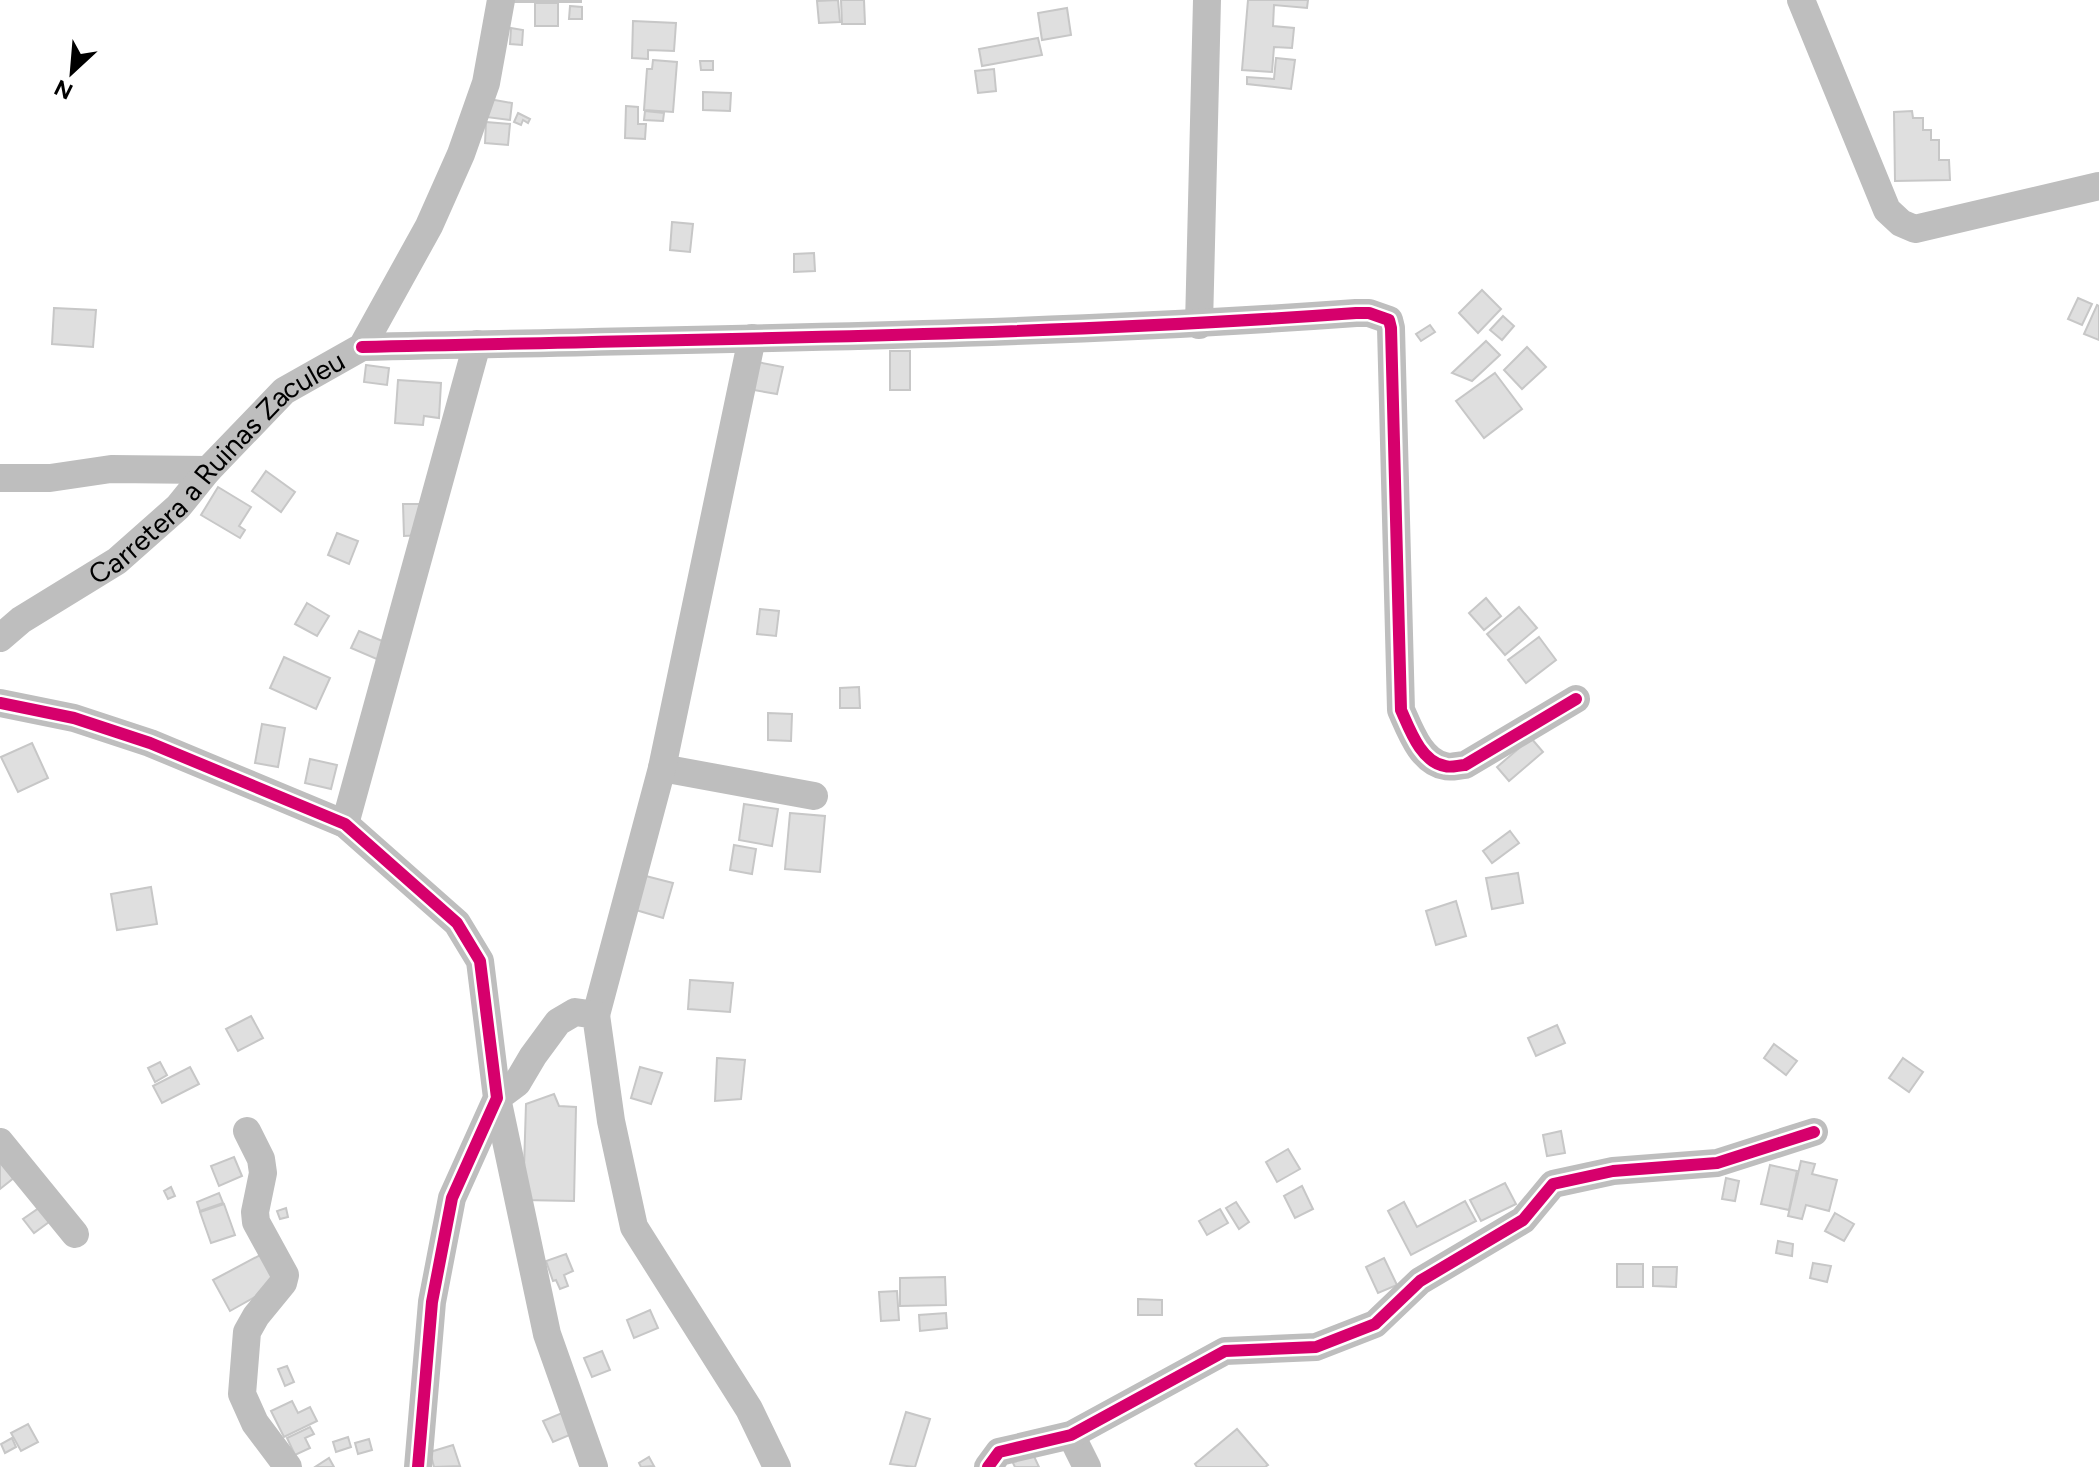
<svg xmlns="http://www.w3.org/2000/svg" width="2099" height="1467" font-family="Figtree,sans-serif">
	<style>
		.building { fill: #dfdfdf; stroke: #c7c7c7; stroke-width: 2 }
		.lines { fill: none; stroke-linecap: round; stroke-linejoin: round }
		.minor { stroke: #bebebe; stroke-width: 28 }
		.cycleway-casing { stroke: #fff; stroke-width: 17 }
		.cycleway { stroke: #d6006c; stroke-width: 12 }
		.labels { text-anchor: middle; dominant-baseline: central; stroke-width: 6; stroke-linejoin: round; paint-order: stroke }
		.street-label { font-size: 28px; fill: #000; stroke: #fff }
	</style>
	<rect width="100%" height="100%" fill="#fff"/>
	<!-- building -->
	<g class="building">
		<rect x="514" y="0" width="67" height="2"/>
		<polygon points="838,0 840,22 819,23 817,1"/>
		<polygon points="841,0 864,0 865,24 842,24"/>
		<polygon points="1248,0 1308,0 1307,8 1274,5 1273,26 1294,28 1292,48 1274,47 1272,72 1242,70"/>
		<rect x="535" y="3" width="23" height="23"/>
		<polygon points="570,6 582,7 582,19 569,19"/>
		<polygon points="1067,8 1071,35 1042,40 1038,13"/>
		<polygon points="633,21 676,23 674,51 648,50 648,59 632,58"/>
		<polygon points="511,28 523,30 522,45 510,44"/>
		<polygon points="1038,38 1042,55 982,66 979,49"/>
		<polygon points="1276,58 1295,60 1291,89 1247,84 1247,77 1274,79"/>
		<polygon points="653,60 677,62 673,112 644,110 647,69 652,69"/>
		<polygon points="700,61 713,61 713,70 701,70"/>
		<polygon points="994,69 996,91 978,93 975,71"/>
		<polygon points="703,92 731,93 730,111 703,110"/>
		<polygon points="489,99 512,103 510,120 486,117"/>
		<polygon points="626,106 638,107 638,124 646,124 645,139 625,138"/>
		<polygon points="645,111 664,113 663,121 644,120"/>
		<polygon points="1912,111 1913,118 1923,118 1923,130 1931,130 1931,140 1939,140 1939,160 1949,160 1950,180 1895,181 1894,112"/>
		<polygon points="518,113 530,119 528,123 523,120 521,125 514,122"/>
		<polygon points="486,122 510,124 508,145 485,143"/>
		<polygon points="672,222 693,224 690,252 670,250"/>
		<polygon points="814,253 815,271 794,272 794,254"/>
		<polygon points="1482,290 1501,309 1478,333 1459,313"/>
		<polygon points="2078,298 2092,304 2082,325 2068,319"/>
		<polygon points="2097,305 2099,306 2099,340 2084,334"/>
		<polygon points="54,308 96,310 93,347 52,344"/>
		<polygon points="1503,316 1514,326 1502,340 1490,330"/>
		<polygon points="1430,325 1435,332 1421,341 1416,334"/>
		<polygon points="1486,341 1500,355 1472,381 1452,373"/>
		<polygon points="1527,347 1546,367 1522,389 1504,370"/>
		<rect x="890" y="351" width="20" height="39"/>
		<polygon points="747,360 783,367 777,394 742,388"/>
		<polygon points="366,365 389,368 387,385 364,382"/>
		<polygon points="1495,373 1522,409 1484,438 1456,401"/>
		<polygon points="398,380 441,383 439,418 424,416 423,425 395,423"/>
		<polygon points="266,471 295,492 281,512 252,491"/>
		<polygon points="218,487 251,507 239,526 245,530 240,538 201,515"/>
		<polygon points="403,504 422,504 423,535 404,536"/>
		<polygon points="337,533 358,541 349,564 328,555"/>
		<polygon points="1486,598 1501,616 1484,630 1469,613"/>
		<polygon points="307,603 329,616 317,636 295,624"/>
		<polygon points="1519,607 1537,628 1505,655 1487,634"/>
		<polygon points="760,609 779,611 776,636 757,634"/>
		<polygon points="359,631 387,643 379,660 351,648"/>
		<polygon points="1539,637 1556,660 1526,683 1508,660"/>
		<polygon points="284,657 330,678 316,709 270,688"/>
		<polygon points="859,687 860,708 840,708 840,688"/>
		<polygon points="768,713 792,714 791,741 768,740"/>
		<polygon points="262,724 285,728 278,767 255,763"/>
		<polygon points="1531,738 1543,752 1509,781 1497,767"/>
		<polygon points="32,743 48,778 18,792 1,757"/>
		<polygon points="310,759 337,765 331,789 305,783"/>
		<polygon points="744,804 778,809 772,846 739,840"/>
		<polygon points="790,813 825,816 820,872 785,869"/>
		<polygon points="1510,831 1519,843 1492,863 1483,851"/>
		<polygon points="734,845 756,849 752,874 730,870"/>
		<polygon points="1518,873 1523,903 1492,909 1486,878"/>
		<polygon points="638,874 673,883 663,918 629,908"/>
		<polygon points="151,887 157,924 117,930 111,894"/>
		<polygon points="1456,901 1466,936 1436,945 1426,911"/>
		<polygon points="690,980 733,983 730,1012 688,1009"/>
		<polygon points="251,1016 263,1038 238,1051 226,1029"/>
		<polygon points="1557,1025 1565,1043 1536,1056 1528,1038"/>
		<polygon points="1774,1044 1797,1061 1786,1075 1764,1058"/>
		<polygon points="717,1058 745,1060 741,1099 715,1101"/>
		<polygon points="1903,1058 1923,1072 1909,1092 1889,1078"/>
		<polygon points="160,1062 167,1075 155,1082 148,1068"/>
		<polygon points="190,1067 199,1084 162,1103 153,1086"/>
		<polygon points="640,1067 662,1073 651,1104 631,1098"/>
		<polygon points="554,1094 559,1106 576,1107 574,1201 523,1200 526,1104"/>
		<polygon points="1561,1131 1565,1153 1547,1156 1543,1135"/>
		<polygon points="1288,1149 1300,1169 1277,1182 1266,1162"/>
		<polygon points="234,1157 242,1176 219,1186 211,1166"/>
		<polygon points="0,1158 15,1177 0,1189"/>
		<polygon points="1801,1161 1815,1164 1812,1174 1837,1180 1829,1211 1806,1205 1802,1219 1788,1216"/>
		<polygon points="1770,1165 1797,1171 1789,1210 1761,1204"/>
		<polygon points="1726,1178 1739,1181 1735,1201 1722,1199"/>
		<polygon points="1505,1183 1516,1204 1481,1221 1470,1200"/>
		<polygon points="1302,1186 1313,1209 1295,1218 1284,1196"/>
		<polygon points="171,1187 175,1196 168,1199 164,1191"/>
		<polygon points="219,1193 223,1203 200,1211 197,1202"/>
		<polygon points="1465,1201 1476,1221 1411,1255 1388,1211 1404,1202 1417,1227"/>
		<polygon points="1236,1202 1249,1222 1239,1229 1226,1208"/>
		<polygon points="224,1204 235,1235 211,1243 200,1212"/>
		<polygon points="39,1208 49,1222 34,1233 23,1219"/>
		<polygon points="286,1208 288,1217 280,1219 277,1211"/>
		<polygon points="1220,1209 1228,1223 1207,1235 1199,1221"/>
		<polygon points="1835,1213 1854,1224 1844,1241 1825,1231"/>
		<polygon points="1778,1241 1793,1244 1792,1256 1776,1253"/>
		<polygon points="264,1253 280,1283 230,1311 213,1280"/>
		<polygon points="566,1254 573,1271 564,1275 568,1286 560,1289 556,1280 553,1281 546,1261"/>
		<polygon points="1384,1258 1397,1285 1378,1293 1366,1267"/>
		<polygon points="1813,1263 1831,1266 1827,1282 1810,1278"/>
		<rect x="1617" y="1264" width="26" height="23"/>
		<polygon points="1653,1267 1677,1267 1676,1287 1653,1286"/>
		<polygon points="945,1277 946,1305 900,1306 900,1278"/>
		<polygon points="897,1291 899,1320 881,1321 879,1292"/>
		<polygon points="1138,1299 1162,1300 1162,1315 1138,1315"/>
		<polygon points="650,1310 658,1328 634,1338 627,1320"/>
		<polygon points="946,1313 947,1328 920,1331 919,1315"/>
		<polygon points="602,1351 610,1370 592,1377 584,1358"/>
		<polygon points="287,1366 294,1382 285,1386 278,1369"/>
		<polygon points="292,1401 298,1413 310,1407 317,1421 284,1437 271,1411"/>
		<polygon points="906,1412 930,1419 915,1467 890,1464"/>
		<polygon points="562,1413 572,1434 553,1442 543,1421"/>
		<polygon points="28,1424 38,1442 21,1451 11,1433"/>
		<polygon points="310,1427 314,1434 305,1438 310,1448 295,1455 287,1438"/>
		<polygon points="1237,1429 1268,1465 1265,1467 1197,1467 1195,1464"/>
		<polygon points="348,1437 351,1447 336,1452 333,1442"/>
		<polygon points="12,1438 16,1447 5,1453 1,1444"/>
		<polygon points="369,1439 372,1450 358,1454 355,1443"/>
		<polygon points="453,1445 460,1466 434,1467 430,1452"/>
		<polygon points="1031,1450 1039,1467 1015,1467 1011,1459"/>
		<polygon points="649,1457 654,1466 641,1467 639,1463"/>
		<polygon points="329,1458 334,1467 315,1467"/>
	</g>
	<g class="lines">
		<!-- minor -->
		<g class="minor">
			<polyline points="1801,0 1887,210 1901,223 1915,229 2099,186"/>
			<polyline points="1199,325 1207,0"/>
			<path d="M362,347C693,339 1025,337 1356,313H1369L1389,320L1391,328L1401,710C1410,730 1421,762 1445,766C1451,768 1459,765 1465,765L1576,699"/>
			<polyline points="0,478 50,478 111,469 208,470"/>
			<path id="s1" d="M0,638L21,620L117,561L178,507L208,470L284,391L362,347L429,226L461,154L486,83L501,0"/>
			<polyline points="0,703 74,718 150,743 345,824 457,923 480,961 497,1098 452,1198 432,1302 418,1467"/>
			<polyline points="662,768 814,796"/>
			<polyline points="345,824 477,344"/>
			<polyline points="596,1015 662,768 752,338"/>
			<polyline points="247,1131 261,1159 263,1173 255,1212 256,1222 285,1275 283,1283 256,1316 247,1332 242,1394 255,1423 288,1467"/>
			<polyline points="0,1142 75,1234"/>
			<polyline points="1071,1435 1087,1467"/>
			<polyline points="594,1467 547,1334 497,1098 517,1083 533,1056 558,1022 575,1012 596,1015 611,1121 634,1227 749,1409 777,1467"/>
			<polyline points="988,1467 999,1452 1071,1435 1225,1351 1316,1347 1375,1324 1420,1281 1523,1220 1553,1184 1613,1171 1717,1163 1814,1132"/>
		</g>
		<defs>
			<g id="cycleway">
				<path d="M362,347C693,339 1025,337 1356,313H1369L1389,320L1391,328L1401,710C1410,730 1421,762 1445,766C1451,768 1459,765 1465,765L1576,699"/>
				<polyline points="0,703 74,718 150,743 345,824 457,923 480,961 497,1098 452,1198 432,1302 418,1467"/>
				<polyline points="988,1467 999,1452 1071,1435 1225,1351 1316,1347 1375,1324 1420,1281 1523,1220 1553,1184 1613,1171 1717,1163 1814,1132"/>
			</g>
		</defs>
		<!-- cycleway casing -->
		<use href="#cycleway" class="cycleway-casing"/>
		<!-- cycleway -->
		<use href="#cycleway" class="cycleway"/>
	</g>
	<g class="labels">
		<!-- street labels -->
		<g class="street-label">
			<text stroke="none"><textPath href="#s1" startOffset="278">Carretera a Ruinas Zaculeu</textPath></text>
		</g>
	</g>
	<!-- north arrow -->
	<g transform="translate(72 72) rotate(206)" stroke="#ffffff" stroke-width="6" paint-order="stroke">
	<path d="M0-6L14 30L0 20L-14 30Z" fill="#000000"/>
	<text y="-12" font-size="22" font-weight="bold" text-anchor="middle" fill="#000000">N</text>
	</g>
</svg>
